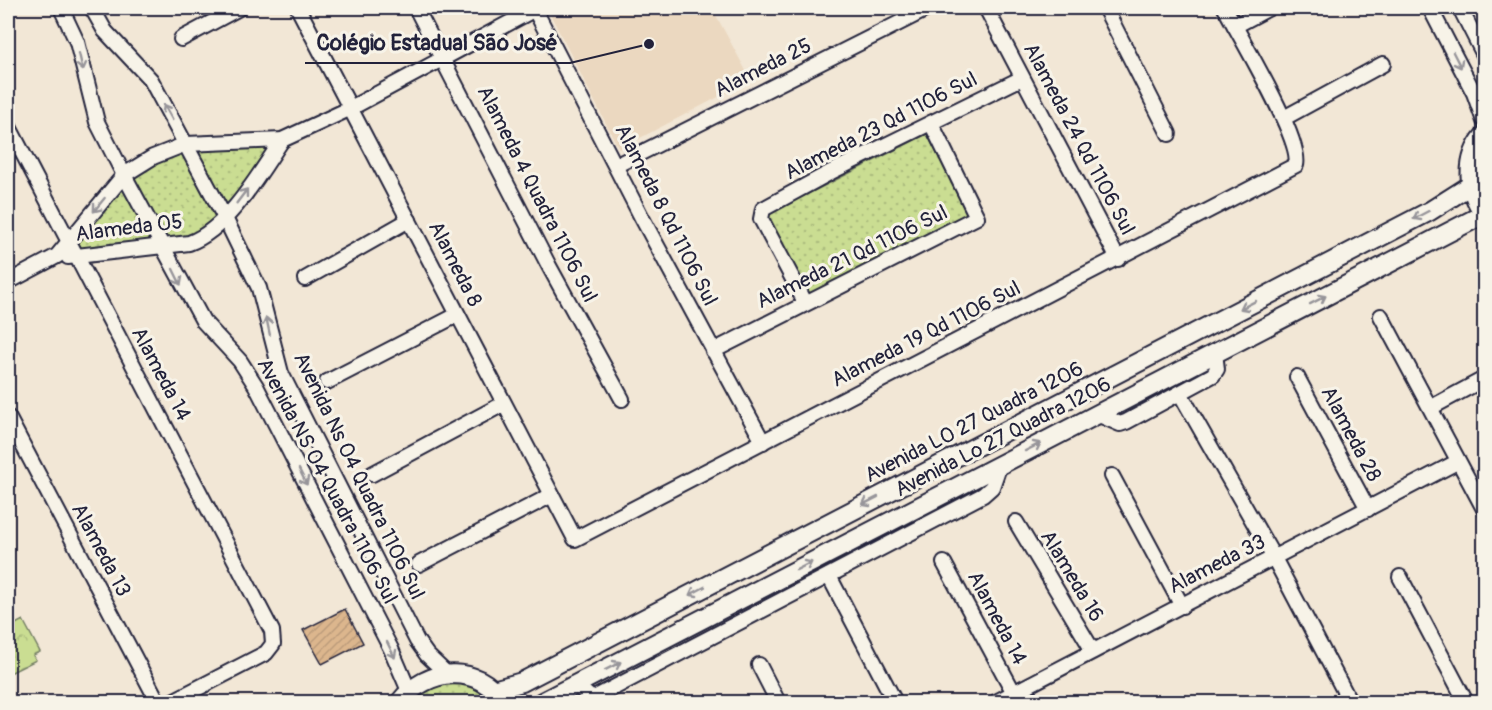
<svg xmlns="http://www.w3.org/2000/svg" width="1492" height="710" font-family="Pangolin,sans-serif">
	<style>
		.built { fill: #ebd8c0 }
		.park { fill: url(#park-crowns); stroke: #768066; stroke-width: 1.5 }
		.garden { fill: url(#garden-dots); stroke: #768066; stroke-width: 1.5 }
		.building { fill: url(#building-hatch); stroke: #22223b; stroke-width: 1.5 }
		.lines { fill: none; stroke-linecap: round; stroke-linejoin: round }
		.minor-casing { stroke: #22223b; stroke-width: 18 }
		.major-casing { stroke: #22223b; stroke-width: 22 }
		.minor { stroke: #f7f3e8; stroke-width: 14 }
		.major { stroke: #f7f3e8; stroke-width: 18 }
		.oneway { stroke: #97959a }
		.labels { text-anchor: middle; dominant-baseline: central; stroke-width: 6; stroke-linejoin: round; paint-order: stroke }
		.street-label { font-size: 21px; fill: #22223b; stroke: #f7f3e8 }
		.leader { fill: none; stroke: #22223b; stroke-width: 2 }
		.callout-dot { fill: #22223b; stroke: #f7f3e8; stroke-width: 2 }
		.callout-label { font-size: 22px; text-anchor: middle; font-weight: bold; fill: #22223b; stroke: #f7f3e8; stroke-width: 6; stroke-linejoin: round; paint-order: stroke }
	</style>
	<defs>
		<pattern id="park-crowns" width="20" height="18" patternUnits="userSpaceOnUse" patternTransform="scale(1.5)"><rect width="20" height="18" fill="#cadd92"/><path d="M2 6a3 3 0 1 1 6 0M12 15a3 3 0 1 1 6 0" fill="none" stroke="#adbd7f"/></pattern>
		<pattern id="garden-dots" width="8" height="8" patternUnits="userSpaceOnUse" patternTransform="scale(1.5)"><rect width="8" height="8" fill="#cadd92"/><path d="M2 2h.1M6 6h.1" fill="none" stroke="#adbd7f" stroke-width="1.8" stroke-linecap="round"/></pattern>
		<pattern id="building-hatch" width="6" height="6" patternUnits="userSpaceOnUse" patternTransform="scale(1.5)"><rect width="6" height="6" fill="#dcb68d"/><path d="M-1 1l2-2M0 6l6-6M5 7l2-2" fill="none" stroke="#bc9c7b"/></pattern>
	</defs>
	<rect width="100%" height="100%" fill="#f2e7d6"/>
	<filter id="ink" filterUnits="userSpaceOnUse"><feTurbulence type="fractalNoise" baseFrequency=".0167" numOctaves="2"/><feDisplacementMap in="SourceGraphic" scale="12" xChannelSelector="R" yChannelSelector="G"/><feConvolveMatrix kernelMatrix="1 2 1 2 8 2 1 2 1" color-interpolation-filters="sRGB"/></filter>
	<g filter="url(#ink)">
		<!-- built -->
		<polygon class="built" points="547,8 712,8 751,80 619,149"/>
		<!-- park -->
		<polygon class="park" points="23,620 40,652 33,655 36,660 8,674 8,628"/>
		<!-- garden -->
		<g class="garden">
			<polygon points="927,134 969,216 807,297 766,215"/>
			<polygon points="282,140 201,239 76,257 68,240 138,166 167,151"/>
			<polygon points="447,674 483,683 497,702 405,702"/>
		</g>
		<!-- building -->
		<polygon class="building" points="345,609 363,643 322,664 303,630"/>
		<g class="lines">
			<defs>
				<g id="minor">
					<polyline points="61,8 77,42 97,122 124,175 203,321 240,361 256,386 391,649 409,691"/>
					<polyline points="92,8 105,31 151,80 225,218 259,288 281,373 417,641 427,655 447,674"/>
					<path d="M298,8L575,539L1296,165C1303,141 1239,35 1225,8"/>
					<polyline points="416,8 549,266 622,399"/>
					<polyline points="534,8 642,218 763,442"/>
					<polyline points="986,8 1118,259"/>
					<polyline points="1105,8 1169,134"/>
					<polyline points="1430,8 1474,93 1484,121"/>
					<polyline points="1460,8 1484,55"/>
					<polyline points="1235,26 1269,8"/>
					<polyline points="181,39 239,8"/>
					<polyline points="1284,118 1383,64"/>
					<polyline points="8,125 272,631 273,644 266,653 171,702"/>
					<polyline points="617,165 929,8"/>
					<path d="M68,257L189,243C228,229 260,173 282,140"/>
					<polyline points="305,279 409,220"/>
					<polyline points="8,282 57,256 124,175 153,157 186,144 282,140 349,109 535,9"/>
					<polyline points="805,302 761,219 763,209 831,172 1022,78"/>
					<polyline points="1381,316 1484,509"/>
					<polyline points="713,351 977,217 931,123"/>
					<polyline points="1297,377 1368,509"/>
					<polyline points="327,382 457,315"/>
					<polyline points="1180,393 1274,558 1350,702"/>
					<polyline points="1432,407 1484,379"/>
					<polyline points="1097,414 1120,424 1126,422 1213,375 1217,369 1215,353"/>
					<polyline points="8,417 158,702"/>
					<polyline points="372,474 503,404"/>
					<polyline points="1112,476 1182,606"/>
					<polyline points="1016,522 1093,651"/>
					<polyline points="944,563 1014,693"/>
					<polyline points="419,564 550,496"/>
					<polyline points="829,576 895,702"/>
					<polyline points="1400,577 1466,702"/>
					<polyline points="759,665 778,702"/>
					<polyline points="576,685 591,698 596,697 983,495 992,487 1000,464"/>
					<polyline points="996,702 1457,462"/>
				</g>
				<g id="major">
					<path d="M1484,136C1465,159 1467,190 1484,213"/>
					<polyline points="493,690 522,682 1430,211 1471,185"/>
					<path d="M400,702C427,668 477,662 503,702"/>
					<polyline points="542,702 1484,214"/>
				</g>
			</defs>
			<!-- minor casing -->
			<use href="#minor" class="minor-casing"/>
			<!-- major casing -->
			<use href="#major" class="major-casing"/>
			<!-- minor -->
			<use href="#minor" class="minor"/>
			<!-- major -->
			<use href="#major" class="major"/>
		</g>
		<!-- one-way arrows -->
		<defs><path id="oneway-shaft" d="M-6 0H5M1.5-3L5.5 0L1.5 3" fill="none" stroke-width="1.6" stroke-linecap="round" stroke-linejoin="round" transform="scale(1.5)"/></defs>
		<g class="oneway">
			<use href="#oneway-shaft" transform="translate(1457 60) rotate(63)"/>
			<use href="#oneway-shaft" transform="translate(81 62) rotate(77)"/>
			<use href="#oneway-shaft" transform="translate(168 112) rotate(-119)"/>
			<use href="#oneway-shaft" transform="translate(242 196) rotate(-53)"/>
			<use href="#oneway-shaft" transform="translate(99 205) rotate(129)"/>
			<use href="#oneway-shaft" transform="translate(1421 215) rotate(152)"/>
			<use href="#oneway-shaft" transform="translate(177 277) rotate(64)"/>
			<use href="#oneway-shaft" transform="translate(1318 300) rotate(-27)"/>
			<use href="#oneway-shaft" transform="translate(1248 305) rotate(153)"/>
			<use href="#oneway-shaft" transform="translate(268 326) rotate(-102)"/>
			<use href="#oneway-shaft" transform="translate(1033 447) rotate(-27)"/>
			<use href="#oneway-shaft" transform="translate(303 477) rotate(63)"/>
			<use href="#oneway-shaft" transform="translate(870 501) rotate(153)"/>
			<use href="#oneway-shaft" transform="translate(804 566) rotate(-27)"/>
			<use href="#oneway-shaft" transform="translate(697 591) rotate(152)"/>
			<use href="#oneway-shaft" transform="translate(391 650) rotate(64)"/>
			<use href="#oneway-shaft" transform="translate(613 666) rotate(-27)"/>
		</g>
	</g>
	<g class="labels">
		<!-- street labels -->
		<g class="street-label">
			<text transform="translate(763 68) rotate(-27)">Alameda 25</text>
			<text transform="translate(881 126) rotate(-27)">Alameda 23 Qd 1106 Sul</text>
			<text transform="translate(1079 139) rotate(62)">Alameda 24 Qd 1106 Sul</text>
			<text transform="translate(537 194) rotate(63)">Alameda 4 Quadra 1106 Sul</text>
			<text transform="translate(666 215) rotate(63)">Alameda 8 Qd 1106 Sul</text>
			<text transform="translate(129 228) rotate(-7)">Alameda 05</text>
			<text transform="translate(852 257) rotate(-26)">Alameda 21 Qd 1106 Sul</text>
			<text transform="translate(455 264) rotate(63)">Alameda 8</text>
			<text transform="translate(926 334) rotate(-27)">Alameda 19 Qd 1106 Sul</text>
			<text transform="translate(161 374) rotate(62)">Alameda 14</text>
			<text transform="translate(974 422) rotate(-27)">Avenida L0 27 Quadra 1206</text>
			<text transform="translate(1351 434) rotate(62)">Alameda 28</text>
			<text transform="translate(1003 437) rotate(-27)">Avenida Lo 27 Quadra 1206</text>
			<text transform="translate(359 476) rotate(64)">Avenida Ns 04 Quadra 1106 Sul</text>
			<text transform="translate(327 481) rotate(62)">Avenida NS 04 Quadra 1106 Sul</text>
			<text transform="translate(101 550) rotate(62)">Alameda 13</text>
			<text transform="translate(1217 564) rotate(-27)">Alameda 33</text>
			<text transform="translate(1072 576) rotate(59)">Alameda 16</text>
			<text transform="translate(997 618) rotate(62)">Alameda 14</text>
		</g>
	</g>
	<!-- callouts -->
	<path class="leader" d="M649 44L570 63H305"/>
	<circle class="callout-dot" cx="649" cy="44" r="6"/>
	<g class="callout-label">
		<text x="437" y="50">Colégio Estadual São José</text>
	</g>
	<!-- margin -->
	<rect width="1492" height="710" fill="none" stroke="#f7f3e8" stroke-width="30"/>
	<rect x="15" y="15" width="1462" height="680" fill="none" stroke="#22223b" stroke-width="2" filter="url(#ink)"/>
</svg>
